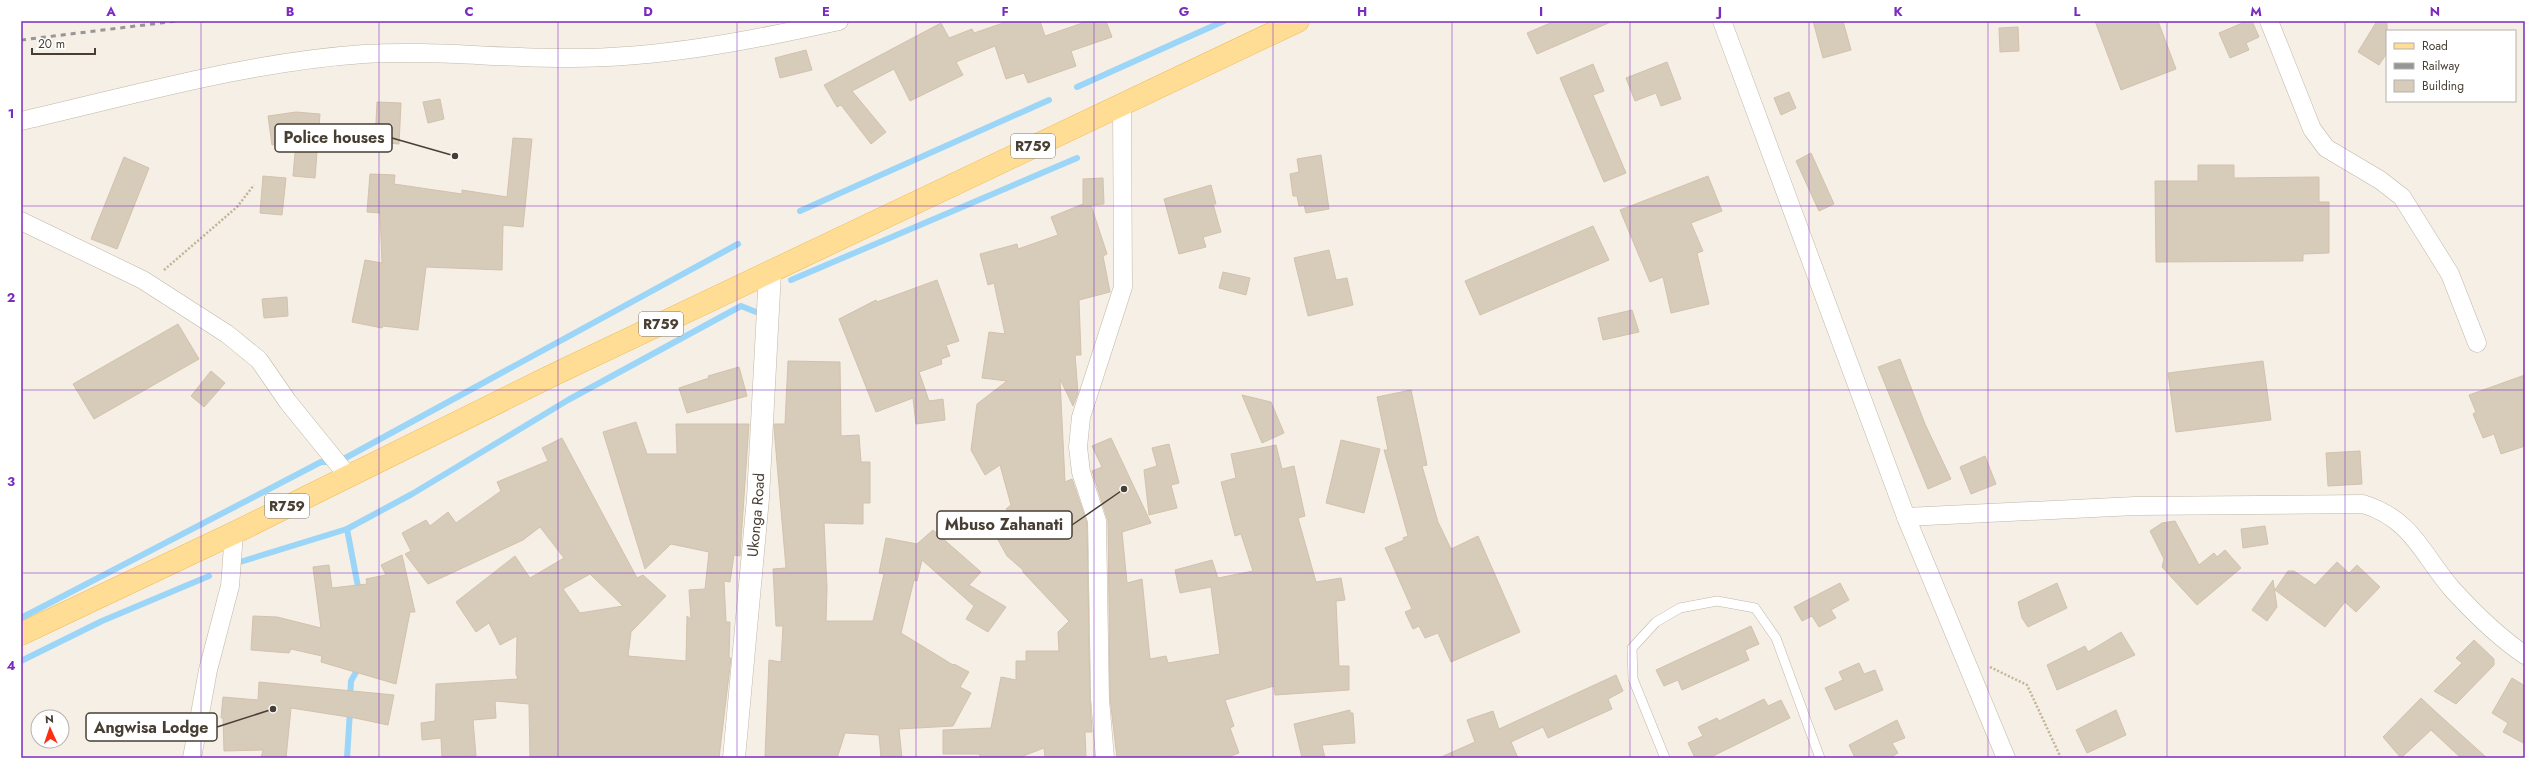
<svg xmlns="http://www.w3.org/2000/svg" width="2546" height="779" font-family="Jost,sans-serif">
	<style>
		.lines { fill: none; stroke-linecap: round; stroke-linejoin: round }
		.stream { stroke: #9bd5f8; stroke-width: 6 }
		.building { fill: #d7cbba; stroke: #d3c2ac; fill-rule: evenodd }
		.service-casing { stroke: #c1b7a7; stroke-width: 10 }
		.minor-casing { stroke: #c1b7a7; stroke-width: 19 }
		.tertiary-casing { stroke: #c1b7a7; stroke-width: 23 }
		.primary-casing { stroke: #f0bd58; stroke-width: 23 }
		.path { stroke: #c4b397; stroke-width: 2.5; stroke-dasharray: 2 2; stroke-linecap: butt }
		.service { stroke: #fff; stroke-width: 9 }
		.minor { stroke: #fff; stroke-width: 18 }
		.tertiary { stroke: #fff; stroke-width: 22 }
		.primary { stroke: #ffdd94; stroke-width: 22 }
		.rail { stroke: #969696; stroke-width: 3; stroke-dasharray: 5 5; stroke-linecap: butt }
		.grid { fill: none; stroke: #7b2cbf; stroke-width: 1; stroke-opacity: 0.55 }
		.labels { text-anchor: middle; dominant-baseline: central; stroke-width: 4; stroke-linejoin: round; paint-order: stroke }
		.shield { fill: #fff; stroke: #7f7971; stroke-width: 1 }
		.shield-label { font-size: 14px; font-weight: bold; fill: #483f34 }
		.street-label { font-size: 15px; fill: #483f34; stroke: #fff }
		.leader { fill: none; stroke: #483f34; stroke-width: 1.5 }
		.callout-dot { fill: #483f34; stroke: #fff; stroke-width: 1.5 }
		.callout { fill: #fff; stroke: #483f34; stroke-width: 1.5 }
		.callout-label { font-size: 16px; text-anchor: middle; font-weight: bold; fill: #483f34 }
		.neatline { fill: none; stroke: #7b2cbf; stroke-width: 1.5 }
		.grid-label { font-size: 13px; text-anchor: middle; font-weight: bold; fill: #7b2cbf }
	</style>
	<rect width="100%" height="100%" fill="#f5efe5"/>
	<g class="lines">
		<!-- stream -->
		<g class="stream">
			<polyline points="1077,87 1224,21"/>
			<polyline points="800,211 1049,100"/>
			<polyline points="791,280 1077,158"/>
			<polyline points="347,529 359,592"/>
			<polyline points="240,562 347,529 412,494 568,400 741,306 761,314 761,317"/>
			<polyline points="21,618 321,462 338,462 738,244"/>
			<polyline points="21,661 102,621 209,576"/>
			<polyline points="350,698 351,681 360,665"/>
			<polyline points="347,758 350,711"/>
		</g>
	</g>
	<!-- building -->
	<g class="building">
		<polygon points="1009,21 1040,21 1045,36 1088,21 1106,21 1112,37 1071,51 1076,66 1028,83 1024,73 1006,79 995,46 956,62 963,75 910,101 894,69 852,91 886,132 871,144 841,105 837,107 824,85 941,23 949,38 972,29 974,33"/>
		<polygon points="1555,21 1613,21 1537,54 1527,33"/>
		<polygon points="1813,21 1843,21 1851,50 1823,58"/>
		<polygon points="2095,21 2158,21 2176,69 2121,90"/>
		<polygon points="2247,21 2252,21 2259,37 2246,43 2249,50 2230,58 2219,33"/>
		<polygon points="2377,21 2387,21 2387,53 2379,65 2358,52"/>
		<polygon points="2018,27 2019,51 2000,52 1999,28"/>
		<polygon points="806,50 812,70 780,78 775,58"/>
		<polygon points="1667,62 1681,99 1661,106 1656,93 1635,101 1626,78"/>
		<polygon points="1593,64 1604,91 1593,95 1626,173 1604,182 1560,78"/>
		<polygon points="1789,92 1796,108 1781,115 1774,98"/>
		<polygon points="440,99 444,119 428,123 423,102"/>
		<polygon points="377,102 401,103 399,144 375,142"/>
		<polygon points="296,112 320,114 315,178 293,176 296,142 272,145 268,116"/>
		<polygon points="513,138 532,139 523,227 503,225 502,270 426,267 418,330 383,326 382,328 352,322 365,260 382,263 380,213 367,212 370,174 395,175 394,184 462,194 462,190 507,197"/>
		<polygon points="1811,153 1834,204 1819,211 1796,161"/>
		<polygon points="1321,155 1329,209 1306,213 1304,205 1299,206 1297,196 1293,196 1290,174 1299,172 1297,159"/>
		<polygon points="124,157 149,168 117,249 91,239"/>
		<polygon points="2198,165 2234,165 2234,178 2319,177 2319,202 2329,202 2329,253 2303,254 2303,261 2156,262 2155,181 2198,181"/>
		<polygon points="263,176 286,178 282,215 260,213"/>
		<polygon points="1708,176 1722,211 1691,223 1703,251 1697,253 1709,304 1671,313 1663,277 1650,282 1620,210"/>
		<polygon points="1103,178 1104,204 1091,205 1107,254 1103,256 1110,292 1079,300 1081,355 1075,355 1078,393 1073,406 1060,379 1065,482 1072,479 1087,523 1090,699 1092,732 1085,732 1086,758 1045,758 1044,748 1018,758 981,758 979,754 943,754 943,730 991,728 1001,677 1016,680 1016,661 1026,661 1026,651 1059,651 1058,632 1069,621 1023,572 1023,570 1007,556 997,538 1016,520 1006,509 1011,505 1000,465 985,475 971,450 977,404 1007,381 982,378 989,332 1005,334 994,283 988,285 980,254 1017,244 1018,249 1058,235 1051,217 1083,204 1083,179"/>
		<polygon points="1211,185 1216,204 1213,204 1221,232 1203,237 1206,247 1179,254 1164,199"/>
		<polygon points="1593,226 1609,260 1480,315 1465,281"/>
		<polygon points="1329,250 1336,280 1347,278 1353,305 1308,316 1294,258"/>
		<polygon points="1223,272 1250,278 1246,295 1219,288"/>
		<polygon points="937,280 959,341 946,345 950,356 941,359 942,364 919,372 929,401 943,399 945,420 916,424 913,398 876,412 839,319 876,300 877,302"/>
		<polygon points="287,297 288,316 264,318 262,299"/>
		<polygon points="1632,310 1639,332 1603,340 1598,318"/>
		<polygon points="178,324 199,359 94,419 73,384"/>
		<polygon points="1900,359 1925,424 1951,479 1928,489 1878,367"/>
		<polygon points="788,361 840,362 841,436 859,435 861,462 870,462 870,503 863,503 863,524 824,523 827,588 826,621 873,621 884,574 879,573 886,538 917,544 933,530 981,572 969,585 1006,607 988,632 966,619 974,606 922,560 917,581 914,580 901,633 953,665 954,664 969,672 960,687 971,693 953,726 899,729 902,758 881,758 879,735 845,733 837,758 765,757 769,660 781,662 783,626 776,626 773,569 786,568 774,428 774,424 785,424"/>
		<polygon points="2263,361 2271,420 2176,432 2168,373"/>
		<polygon points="739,367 747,396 687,413 679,388 709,378 708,376"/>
		<polygon points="211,371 225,383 204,407 191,396"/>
		<polygon points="2525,375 2525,446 2501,454 2494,434 2483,438 2473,414 2476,412 2469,395"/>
		<polygon points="1411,390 1427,465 1422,466 1438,522 1451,549 1478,536 1520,632 1451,662 1438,633 1425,638 1419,626 1413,629 1405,612 1412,609 1385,548 1404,540 1403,538 1408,536 1384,450 1388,450 1377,397"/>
		<polygon points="1242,395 1271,402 1284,433 1262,443"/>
		<path d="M636,422L647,454H677L676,424H749L740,556L734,555L730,582L724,581L726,622H730L729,658H731L719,758H530L529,704L495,701L496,718L473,720L476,756L442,757L441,738L422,740L421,723L435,721L436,684L518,679L516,674L517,636L500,645L489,623L476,632L456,602L515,556L530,578L564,558L540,527L523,540L428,584L405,554L411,551L402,533L426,520L430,526L448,512L456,523L501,491L497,482L548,461L542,448L562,438L637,578L643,575L666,596L631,632L628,656L686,661L687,616L691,619L689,590L705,589L709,552L671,544L645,569L603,432ZM590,574L623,606L580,613L563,589Z"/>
		<polygon points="1111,438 1151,523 1122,532 1127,583 1142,579 1150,659 1166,656 1168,663 1220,654 1211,587 1180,593 1175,570 1212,560 1218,578 1253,571 1241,534 1235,536 1221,482 1236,478 1231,454 1276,445 1282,469 1294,466 1305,516 1298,518 1316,582 1341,578 1345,600 1336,601 1339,666 1349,666 1349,690 1275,695 1274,686 1225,700 1234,726 1230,728 1239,753 1225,758 1178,758 1178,756 1117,758 1110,698 1108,521 1092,471 1102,467 1092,446"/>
		<polygon points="1341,440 1380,449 1364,513 1326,503"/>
		<polygon points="1169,444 1179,483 1171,485 1177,508 1149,515 1144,470 1157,466 1152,448"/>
		<polygon points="2360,451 2362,484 2328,486 2326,453"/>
		<polygon points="1985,456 1996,484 1971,494 1960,467"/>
		<polygon points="2175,521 2199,565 2214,553 2217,557 2225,550 2241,568 2197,605 2162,567 2164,559 2150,531 2162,523"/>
		<polygon points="2265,526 2268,544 2243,548 2241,529"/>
		<polygon points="402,555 415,612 410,612 396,684 321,662 322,656 291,649 289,653 251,650 253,616 277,617 321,628 313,567 329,565 332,588 367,584 366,579 386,575 381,565"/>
		<polygon points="2337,562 2349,573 2357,565 2380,587 2356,612 2345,602 2325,627 2275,590 2288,571 2294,571 2315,585"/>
		<polygon points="2273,580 2277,607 2267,621 2252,610"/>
		<polygon points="1840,583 1849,600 1831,610 1836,618 1819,627 1812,616 1802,621 1794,607"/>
		<polygon points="2057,583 2067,608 2028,627 2022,618 2018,602"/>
		<polygon points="1751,626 1759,644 1745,650 1749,660 1682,690 1678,680 1664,686 1656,670"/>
		<polygon points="2121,632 2135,655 2057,690 2047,665 2085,646 2088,652"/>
		<polygon points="2474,640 2494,659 2494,665 2456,704 2434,691 2462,663 2456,658"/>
		<polygon points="1859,663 1864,674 1875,670 1883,690 1835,710 1825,688 1843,680 1839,672"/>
		<polygon points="1616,675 1623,691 1608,699 1612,709 1548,738 1543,727 1511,742 1518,758 1439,758 1475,742 1467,720 1493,711 1499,729"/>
		<polygon points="2512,678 2525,686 2525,744 2503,732 2508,723 2492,713"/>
		<polygon points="259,682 394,695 388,725 355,718 291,708 286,758 261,758 263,750 224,751 223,718 221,718 223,697 258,700"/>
		<polygon points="2421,698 2437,713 2487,758 2461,758 2431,730 2401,758 2383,737"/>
		<polygon points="1764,699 1768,706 1781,700 1790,718 1709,758 1695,758 1688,743 1703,736 1698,727 1717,718 1719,721"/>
		<polygon points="1350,710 1350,713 1353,713 1355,743 1322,745 1325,758 1302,758 1294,724"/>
		<polygon points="2116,710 2126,735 2087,753 2076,730"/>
		<polygon points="1897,720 1905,738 1892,743 1898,753 1889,758 1855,758 1849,745"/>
	</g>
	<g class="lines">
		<defs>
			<polyline id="service" points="1665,758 1633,679 1632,648 1656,622 1680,608 1717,601 1755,608 1776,638 1820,758"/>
			<g id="minor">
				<polyline points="1722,21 1906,517 2006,758"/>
				<polyline points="2269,21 2312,129 2326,148 2380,180 2402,197 2450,274 2477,343"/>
				<path d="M21,121C134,95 248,62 364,54C430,50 497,58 564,58C656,59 749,41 839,21"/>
				<polyline points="21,221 143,280 227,334 259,360 288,402 348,476"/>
				<path d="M1906,517L2135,506L2363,504C2412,519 2422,554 2452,589C2474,613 2498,637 2525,655"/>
				<polyline points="192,758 208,670 230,586 234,533"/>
				<polyline points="1105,758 1100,699 1097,521 1081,472 1078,447 1081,417 1123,287 1122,103"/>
			</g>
			<g id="tertiary">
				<path id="s1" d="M734,758L758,498L770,272"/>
			</g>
			<polyline id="primary" points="21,634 234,533 553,375 1298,21"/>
		</defs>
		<!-- service casing -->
		<use href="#service" class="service-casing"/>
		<!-- minor casing -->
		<use href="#minor" class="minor-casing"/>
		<!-- tertiary casing -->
		<use href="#tertiary" class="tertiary-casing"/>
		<!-- primary casing -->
		<use href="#primary" class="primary-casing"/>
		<!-- path -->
		<g class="path">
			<polyline points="164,270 237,207 254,185"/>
			<polyline points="1990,667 2027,685 2061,758"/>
		</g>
		<!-- service -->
		<use href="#service" class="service"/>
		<!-- minor -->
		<use href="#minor" class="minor"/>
		<!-- tertiary -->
		<use href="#tertiary" class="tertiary"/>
		<!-- primary -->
		<use href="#primary" class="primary"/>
		<!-- rail -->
		<polyline class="rail" points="21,40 177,21"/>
	</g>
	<!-- grid -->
	<path class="grid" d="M201,21V758M379,21V758M558,21V758M737,21V758M916,21V758M1094,21V758M1273,21V758M1452,21V758M1630,21V758M1809,21V758M1988,21V758M2167,21V758M2345,21V758M21,206H2525M21,390H2525M21,573H2525"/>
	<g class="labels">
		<!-- shield labels -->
		<g class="shield">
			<rect x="1011" y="134" width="44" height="24" rx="3"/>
			<rect x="639" y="312" width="44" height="24" rx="3"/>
			<rect x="265" y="494" width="44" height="24" rx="3"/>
		</g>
		<g class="shield-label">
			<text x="1033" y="146">R759</text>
			<text x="661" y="324">R759</text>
			<text x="287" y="506">R759</text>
		</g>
		<!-- street labels -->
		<g class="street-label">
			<text stroke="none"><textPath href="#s1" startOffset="244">Ukonga Road</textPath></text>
		</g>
	</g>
	<!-- callouts -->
	<path class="leader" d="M455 156L392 138M1124 489L1072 525M273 709L217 727"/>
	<g class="callout-dot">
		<circle cx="455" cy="156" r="4"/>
		<circle cx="1124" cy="489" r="4"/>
		<circle cx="273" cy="709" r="4"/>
	</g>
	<g class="callout">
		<rect x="275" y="124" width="117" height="28" rx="4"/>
		<rect x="937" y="511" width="135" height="28" rx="4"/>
		<rect x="86" y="713" width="131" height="28" rx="4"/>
	</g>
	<g class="callout-label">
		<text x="334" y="143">Police houses</text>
		<text x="1004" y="530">Mbuso Zahanati</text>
		<text x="151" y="733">Angwisa Lodge</text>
	</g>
	<!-- border -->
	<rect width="2546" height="779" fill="none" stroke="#ffffff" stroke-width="44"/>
	<!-- legend -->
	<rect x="2386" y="30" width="130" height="72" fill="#ffffff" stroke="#b6b2ae"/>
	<rect x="2394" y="43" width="20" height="6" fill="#ffdd94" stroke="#b6b2ae"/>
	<text x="2422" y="50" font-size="12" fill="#483f34">Road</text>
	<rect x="2394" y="63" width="20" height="6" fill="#969696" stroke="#b6b2ae"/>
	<text x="2422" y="70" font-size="12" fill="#483f34">Railway</text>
	<rect x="2394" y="80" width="20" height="12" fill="#d7cbba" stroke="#b6b2ae"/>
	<text x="2422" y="90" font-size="12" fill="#483f34">Building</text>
	<!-- north arrow -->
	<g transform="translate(50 729) rotate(357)"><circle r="19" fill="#ffffff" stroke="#b6b2ae"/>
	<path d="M0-3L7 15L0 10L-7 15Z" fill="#ff2d12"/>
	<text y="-6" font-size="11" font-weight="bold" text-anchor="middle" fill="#483f34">N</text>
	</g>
	<!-- scale -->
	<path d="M32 48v6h63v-6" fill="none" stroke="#483f34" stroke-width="2"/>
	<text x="38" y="48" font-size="12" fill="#483f34" stroke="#ffffff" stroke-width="3" paint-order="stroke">20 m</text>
	<rect x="22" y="22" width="2502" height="735" class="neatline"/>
	<g class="grid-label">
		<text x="111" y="16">A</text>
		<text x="290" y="16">B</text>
		<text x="469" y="16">C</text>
		<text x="648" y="16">D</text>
		<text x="826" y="16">E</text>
		<text x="1005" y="16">F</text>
		<text x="1184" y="16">G</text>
		<text x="1362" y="16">H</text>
		<text x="1541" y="16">I</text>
		<text x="1720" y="16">J</text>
		<text x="1898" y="16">K</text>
		<text x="2077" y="16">L</text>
		<text x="2256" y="16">M</text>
		<text x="2435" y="16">N</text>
		<text x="11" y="118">1</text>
		<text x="11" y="302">2</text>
		<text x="11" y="486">3</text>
		<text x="11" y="670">4</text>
	</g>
</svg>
